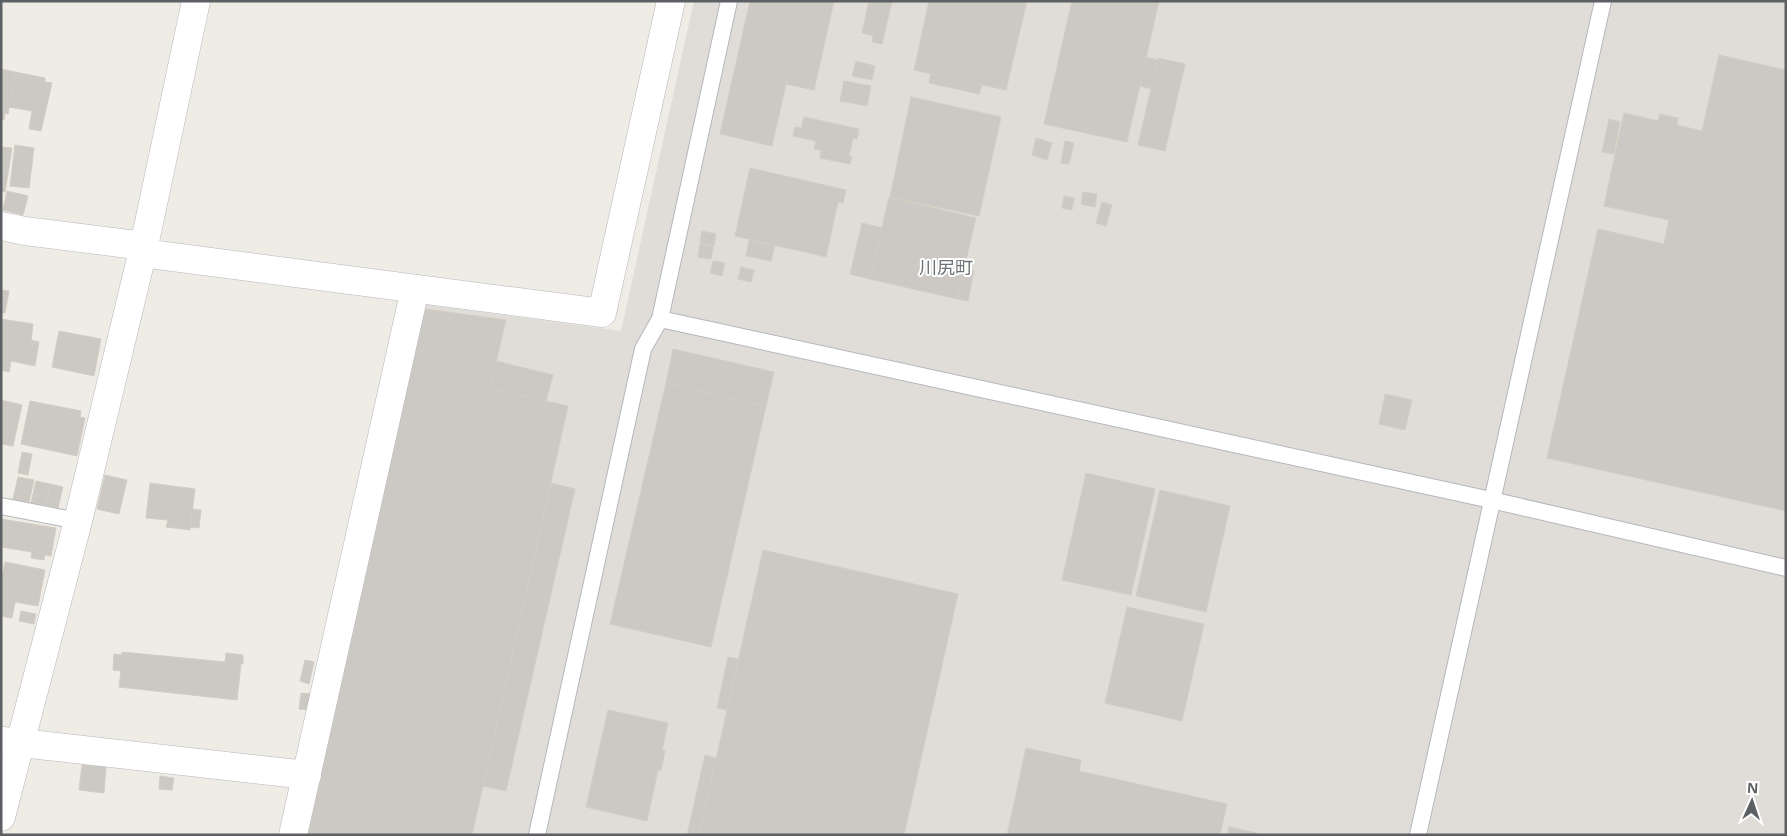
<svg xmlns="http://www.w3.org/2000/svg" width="1787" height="836" font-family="'Open Sans','Noto Sans JP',sans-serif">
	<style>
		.industrial { fill: #e0ddd8 }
		.building { fill: #ccc8c3; stroke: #d3cdc2 }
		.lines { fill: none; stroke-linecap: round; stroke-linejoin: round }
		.service-casing { stroke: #b4b7bb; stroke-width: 18 }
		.minor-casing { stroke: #b4b7bb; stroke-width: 29 }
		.service { stroke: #fff; stroke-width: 16 }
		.minor { stroke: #fff; stroke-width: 28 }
		.labels { text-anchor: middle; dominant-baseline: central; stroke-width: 4; stroke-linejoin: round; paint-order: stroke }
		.quarter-label { font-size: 18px; fill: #6d7276; stroke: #fff }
	</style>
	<rect width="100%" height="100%" fill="#eeece4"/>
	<!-- industrial -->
	<polygon class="industrial" points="694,1 1786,1 1786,835 304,835 422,304 621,331"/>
	<!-- building -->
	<g class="building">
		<polygon points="750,1 834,1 814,90 786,84 772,146 720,134"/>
		<polygon points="869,1 892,1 882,44 872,42 873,36 862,33"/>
		<polygon points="929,1 1027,1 1006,90 914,70"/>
		<polygon points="1072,1 1159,1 1127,142 1044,124"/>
		<polygon points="1719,55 1786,70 1786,511 1547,458 1598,229 1664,244 1669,220 1604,206 1624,113 1658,121 1660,114 1678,118 1677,125 1702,131"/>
		<polygon points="1146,57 1158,60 1152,89 1140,86"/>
		<polygon points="1158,58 1185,64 1165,151 1138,145"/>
		<polygon points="856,61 875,66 872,80 852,76"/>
		<polygon points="1,69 15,72 8,114 5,113 4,120 1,119"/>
		<polygon points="15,72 45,78 45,82 52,83 41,131 29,129 32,111 9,107"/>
		<polygon points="931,73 982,85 979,94 929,83"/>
		<polygon points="844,81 871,86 867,106 840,101"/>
		<polygon points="911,97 1001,117 979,216 890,197"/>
		<polygon points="804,117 859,129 857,139 853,138 849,156 852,157 850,164 820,158 821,150 814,149 816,141 793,136 795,127 801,128"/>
		<polygon points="1609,119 1620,122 1614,154 1602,152"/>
		<polygon points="1036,138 1052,143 1047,160 1032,155"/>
		<polygon points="1065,141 1074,143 1069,164 1061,163"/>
		<polygon points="15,145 34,148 29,188 10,186"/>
		<polygon points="1,147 12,148 5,192 1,191"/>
		<polygon points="750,168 846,190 843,203 838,202 826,257 735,236"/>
		<polygon points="7,191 28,196 23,215 3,210"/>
		<polygon points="1083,192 1097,194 1095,207 1081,204"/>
		<polygon points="1064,196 1074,198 1072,210 1062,208"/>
		<polygon points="889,197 976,218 957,299 870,279"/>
		<polygon points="1102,202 1112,205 1106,226 1096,223"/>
		<polygon points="862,223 882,228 870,279 850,274"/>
		<polygon points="702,231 716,234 714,246 700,243"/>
		<polygon points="749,240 775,246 771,261 746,256"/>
		<polygon points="700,244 713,247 711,259 698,257"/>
		<polygon points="713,261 725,263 722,276 710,273"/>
		<polygon points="741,267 754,270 751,282 738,279"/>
		<polygon points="964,269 974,271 968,301 957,299"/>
		<polygon points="1,290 9,291 5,313 1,313"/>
		<polygon points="425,309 506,320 490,388 568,406 472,835 308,835"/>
		<polygon points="1,319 33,324 31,340 39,342 35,366 11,361 9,372 1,370"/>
		<polygon points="59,331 101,339 94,376 52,367"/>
		<polygon points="673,349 774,372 766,406 666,383"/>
		<polygon points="496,361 553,375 546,401 490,388"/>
		<polygon points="666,383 766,406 711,647 610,624"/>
		<polygon points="1385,394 1412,400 1405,430 1379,424"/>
		<polygon points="1,400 22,405 13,446 1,444"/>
		<polygon points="30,401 81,411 80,417 85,418 77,456 21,444"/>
		<polygon points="22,452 32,454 28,475 18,473"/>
		<polygon points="1086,473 1155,489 1131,595 1062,580"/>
		<polygon points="105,475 127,480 119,514 97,509"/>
		<polygon points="18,477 34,480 29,502 13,499"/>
		<polygon points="36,481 50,484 46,505 31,503"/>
		<polygon points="150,483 195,489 190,530 166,527 168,520 146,518"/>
		<polygon points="551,483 575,489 506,791 483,786"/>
		<polygon points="50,484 63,487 58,508 46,505"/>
		<polygon points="1160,490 1230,506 1206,612 1136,596"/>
		<polygon points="192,509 201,510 199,528 190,527"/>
		<polygon points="1,519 56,528 51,556 45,555 44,560 31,558 32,552 1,547"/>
		<polygon points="763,550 958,594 904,835 699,835"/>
		<polygon points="5,562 45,570 38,606 15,602 12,618 1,616 1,581"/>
		<polygon points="1127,607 1204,624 1182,721 1105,703"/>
		<polygon points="21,611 36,614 34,624 19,621"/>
		<polygon points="122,652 225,662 226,653 243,655 243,664 241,664 237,700 119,687 121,671 113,670 114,654 122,655"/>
		<polygon points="728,657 738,659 727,710 717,708"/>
		<polygon points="305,660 314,662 309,684 300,681"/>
		<polygon points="301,693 311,694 309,710 299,709"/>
		<polygon points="608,710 668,723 662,751 665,751 661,771 658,770 647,821 586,807"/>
		<polygon points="1026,748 1081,760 1079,771 1227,804 1220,835 1007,835"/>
		<polygon points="705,755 716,758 699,835 687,835"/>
		<polygon points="82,765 106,767 104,793 79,790"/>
		<polygon points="160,776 174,778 172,790 159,789"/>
		<polygon points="1229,827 1257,833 1257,835 1227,835"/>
	</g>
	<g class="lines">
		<defs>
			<g id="service">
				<polyline points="660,319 1491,500 1786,568"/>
				<polyline points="1,506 78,521"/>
				<polyline points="537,835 643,349 660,319 729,1"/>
				<polyline points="1418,835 1603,1"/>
			</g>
			<g id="minor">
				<polyline points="1,226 25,231 144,246"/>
				<polyline points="142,253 602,313 671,1"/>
				<polyline points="3,741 307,775"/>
				<polyline points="1,817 78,521 144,246 196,1"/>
				<polyline points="293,835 415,289"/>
			</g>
		</defs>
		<!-- service casing -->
		<use href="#service" class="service-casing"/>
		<!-- minor casing -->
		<use href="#minor" class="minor-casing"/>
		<!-- service -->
		<use href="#service" class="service"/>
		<!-- minor -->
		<use href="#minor" class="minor"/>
	</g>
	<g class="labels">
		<!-- quarter labels -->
		<g class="quarter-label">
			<text x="946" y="267">川尻町</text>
		</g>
	</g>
	<!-- border -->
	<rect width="1787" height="836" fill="none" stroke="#5c6064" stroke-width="5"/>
	<!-- north arrow -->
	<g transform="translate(1752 801) rotate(3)" stroke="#ffffff" stroke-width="4" paint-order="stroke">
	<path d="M0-4L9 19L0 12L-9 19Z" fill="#5c6064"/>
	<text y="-8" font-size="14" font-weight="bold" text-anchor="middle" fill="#5c6064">N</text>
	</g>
</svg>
